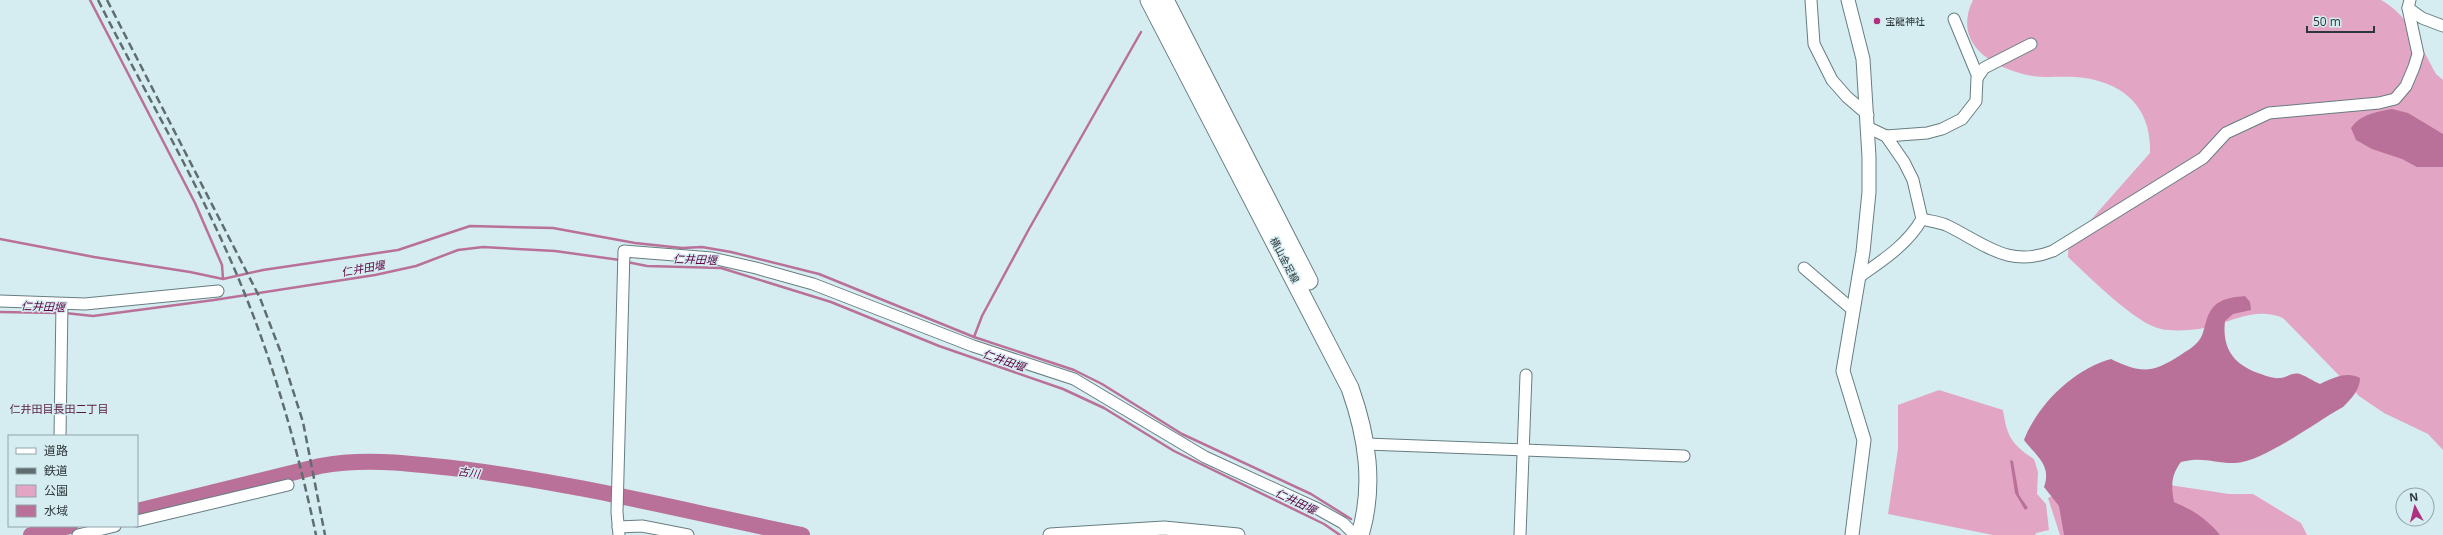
<svg xmlns="http://www.w3.org/2000/svg" width="2443" height="535" font-family="'Open Sans','Noto Sans JP',sans-serif">
	<style>
		.green { fill: #e2a5c4 }
		.water { fill: #ba7199 }
		.lines { fill: none; stroke-linecap: round; stroke-linejoin: round }
		.stream { stroke: #ba7199; stroke-width: 2.5 }
		.river { stroke: #ba7199; stroke-width: 16 }
		.minor-casing { stroke: #677d81; stroke-width: 13 }
		.tertiary-casing { stroke: #677d81; stroke-width: 15 }
		.primary-casing { stroke: #677d81; stroke-width: 19 }
		.minor { stroke: #fff; stroke-width: 11 }
		.tertiary { stroke: #fff; stroke-width: 13 }
		.primary { stroke: #fff; stroke-width: 17 }
		.rail { stroke: #5f6d6f; stroke-width: 2.5; stroke-dasharray: 8 4; stroke-linecap: butt }
		.poi-dot { fill: #ae307f; stroke: #d5edf1; stroke-width: 1.5 }
		.labels { text-anchor: middle; dominant-baseline: central; stroke-width: 3; stroke-linejoin: round; paint-order: stroke }
		.poi-label { font-size: 10px; fill: #2d3638; stroke: #d5edf1; text-anchor: start }
		.street-label { font-size: 10px; fill: #2d3638; stroke: #d5edf1 }
		.water-label { font-size: 11px; font-style: italic; fill: #5e0040; stroke: #d5edf1 }
		.neighbourhood-label { font-size: 11px; fill: #571a3f; stroke: #d5edf1 }
	</style>
	<rect width="100%" height="100%" fill="#d5edf1"/>
	<!-- green -->
	<g class="green">
		<path d="M1973,0H2381C2409,15 2421,47 2436,74L2443,80V450L2428,434L2384,413L2359,396L2283,318C2259,308 2239,318 2216,325C2201,330 2177,332 2161,329C2136,324 2088,276 2068,257L2069,237L2089,222L2150,153C2152,106 2121,80 2075,77C2062,76 2046,78 2033,76C1995,69 1951,45 1973,0Z"/>
		<path d="M1939,390L2003,410C2007,436 2011,444 2034,459L2038,472L2037,494L2046,504L2049,530L2036,533L2035,535H1993L1888,514L1898,449V405Z"/>
		<polygon points="2143,481 2229,494 2253,494 2301,523 2307,535 2060,535 2048,498 2066,489"/>
	</g>
	<!-- water -->
	<g class="water">
		<path d="M2392,109L2408,113L2443,134V167H2417L2402,159L2372,149L2356,140L2351,128C2361,114 2376,112 2392,109Z"/>
		<path d="M2245,296L2250,302L2251,310L2233,314L2225,321C2222,348 2233,364 2258,373C2264,375 2273,379 2280,378C2287,378 2291,372 2300,374C2306,376 2313,381 2320,384C2333,378 2346,371 2360,378C2360,390 2351,399 2343,407C2316,422 2264,461 2236,463C2215,464 2205,456 2181,462C2171,475 2171,486 2174,502C2193,510 2207,519 2220,535H2064L2059,506L2044,487C2052,465 2036,456 2024,440C2038,404 2074,369 2111,359C2140,373 2151,374 2179,356C2186,351 2195,347 2200,339C2203,335 2204,328 2206,322C2212,301 2224,298 2245,296Z"/>
		<polygon points="2010,460 2013,461 2019,495 2028,508 2025,510 2015,493"/>
	</g>
	<g class="lines">
		<!-- stream -->
		<g class="stream">
			<polyline points="90,0 195,203 222,265 223,279"/>
			<polyline points="0,239 94,257 190,272 223,279 263,270 398,250 470,226 553,228 635,243 682,248 702,247 731,252 819,274 974,337 1074,370 1102,384 1182,434 1311,494 1351,519"/>
			<polyline points="627,262 647,266 721,268 831,302 939,346 1063,389 1104,408 1174,451 1324,524 1340,535"/>
			<polyline points="0,312 60,313"/>
			<polyline points="65,313 93,316 214,300 375,275 416,266 458,250 483,247 555,251 620,260"/>
			<polyline points="974,337 982,316 1029,229 1141,32"/>
		</g>
		<!-- river -->
		<g class="river">
			<path d="M137,511L320,466C367,457 414,464 461,469C576,483 689,512 802,535"/>
			<polyline points="31,535 70,526"/>
		</g>
		<defs>
			<g id="minor">
				<polyline points="1811,0 1814,44 1832,80 1847,97 1868,115"/>
				<polyline points="2408,8 2422,18 2443,26"/>
				<polyline points="1954,19 1978,77"/>
				<polyline points="1886,136 1927,133 1942,129 1962,119 1976,101 1977,78 1984,68 2031,44"/>
				<path d="M1922,219C1929,221 1939,222 1946,225C1984,243 2008,269 2053,251L2203,158L2226,133L2269,113L2379,103L2395,99L2406,86L2414,67L2418,54L2408,8L2410,0"/>
				<polyline points="1804,268 1853,310"/>
				<path d="M1859,277C1883,260 1907,245 1922,219L1913,180L1904,162L1886,136L1869,128"/>
				<polyline points="0,301 85,304 218,291"/>
				<polyline points="60,436 62,304"/>
				<polyline points="1366,444 1684,456"/>
				<polyline points="137,521 288,485"/>
				<polyline points="618,527 642,526 688,535"/>
				<polyline points="78,535 115,526"/>
				<polyline points="619,535 617,512 624,251 712,258 756,268 813,284 973,346 1074,379 1205,457 1318,509 1343,523 1355,535"/>
				<polyline points="1520,535 1526,375"/>
			</g>
			<g id="tertiary">
				<polyline points="1848,0 1863,59 1869,157 1869,192 1863,252 1843,371 1864,440 1852,535"/>
				<polyline points="1050,535 1164,528 1238,535"/>
			</g>
			<g id="primary">
				<path d="M1149,0L1350,388C1367,436 1375,485 1360,535"/>
				<polyline points="1165,0 1309,281"/>
			</g>
		</defs>
		<!-- minor casing -->
		<use href="#minor" class="minor-casing"/>
		<!-- tertiary casing -->
		<use href="#tertiary" class="tertiary-casing"/>
		<!-- primary casing -->
		<use href="#primary" class="primary-casing"/>
		<!-- minor -->
		<use href="#minor" class="minor"/>
		<!-- tertiary -->
		<use href="#tertiary" class="tertiary"/>
		<!-- primary -->
		<use href="#primary" class="primary"/>
		<!-- rail -->
		<g class="rail">
			<path d="M98,0C142,87 192,172 231,261C270,350 296,441 316,535"/>
			<polyline points="107,0 260,298 281,353 303,422 325,535"/>
		</g>
	</g>
	<!-- markers -->
	<circle class="poi-dot" cx="1877" cy="21" r="4"/>
	<g class="labels">
		<!-- poi labels -->
		<g class="poi-label">
			<text x="1885" y="21">宝龍神社</text>
		</g>
		<!-- street labels -->
		<g class="street-label">
			<text transform="translate(1285 260) rotate(62)">横山金足線</text>
		</g>
		<!-- water labels -->
		<g class="water-label">
			<text transform="translate(695 259) rotate(2)">仁井田堰</text>
			<text transform="translate(363 268) rotate(-10)">仁井田堰</text>
			<text transform="translate(43 306) rotate(2)">仁井田堰</text>
			<text transform="translate(1004 360) rotate(19)">仁井田堰</text>
			<text transform="translate(469 472) rotate(8)">古川</text>
			<text transform="translate(1296 501) rotate(26)">仁井田堰</text>
		</g>
		<!-- neighbourhood labels -->
		<g class="neighbourhood-label">
			<text x="59" y="408">仁井田目長田二丁目</text>
		</g>
	</g>
	<!-- legend -->
	<rect x="8" y="435" width="130" height="92" fill="#d5edf1" stroke="#92a4a7"/>
	<rect x="16" y="448" width="20" height="6" fill="#ffffff" stroke="#92a4a7"/>
	<text x="44" y="455" font-size="12" fill="#2d3638">道路</text>
	<rect x="16" y="468" width="20" height="6" fill="#5f6d6f" stroke="#92a4a7"/>
	<text x="44" y="475" font-size="12" fill="#2d3638">鉄道</text>
	<rect x="16" y="485" width="20" height="12" fill="#e2a5c4" stroke="#92a4a7"/>
	<text x="44" y="495" font-size="12" fill="#2d3638">公園</text>
	<rect x="16" y="505" width="20" height="12" fill="#ba7199" stroke="#92a4a7"/>
	<text x="44" y="515" font-size="12" fill="#2d3638">水域</text>
	<!-- north arrow -->
	<g transform="translate(2415 507) rotate(353)"><circle r="19" fill="#d5edf1" stroke="#92a4a7"/>
	<path d="M0-3L7 15L0 10L-7 15Z" fill="#ae307f"/>
	<text y="-6" font-size="11" font-weight="bold" text-anchor="middle" fill="#2d3638">N</text>
	</g>
	<!-- scale -->
	<path d="M2307 26v6h67v-6" fill="none" stroke="#2d3638" stroke-width="2"/>
	<text x="2313" y="26" font-size="12" fill="#2d3638" stroke="#d5edf1" stroke-width="3" paint-order="stroke">50 m</text>
</svg>
